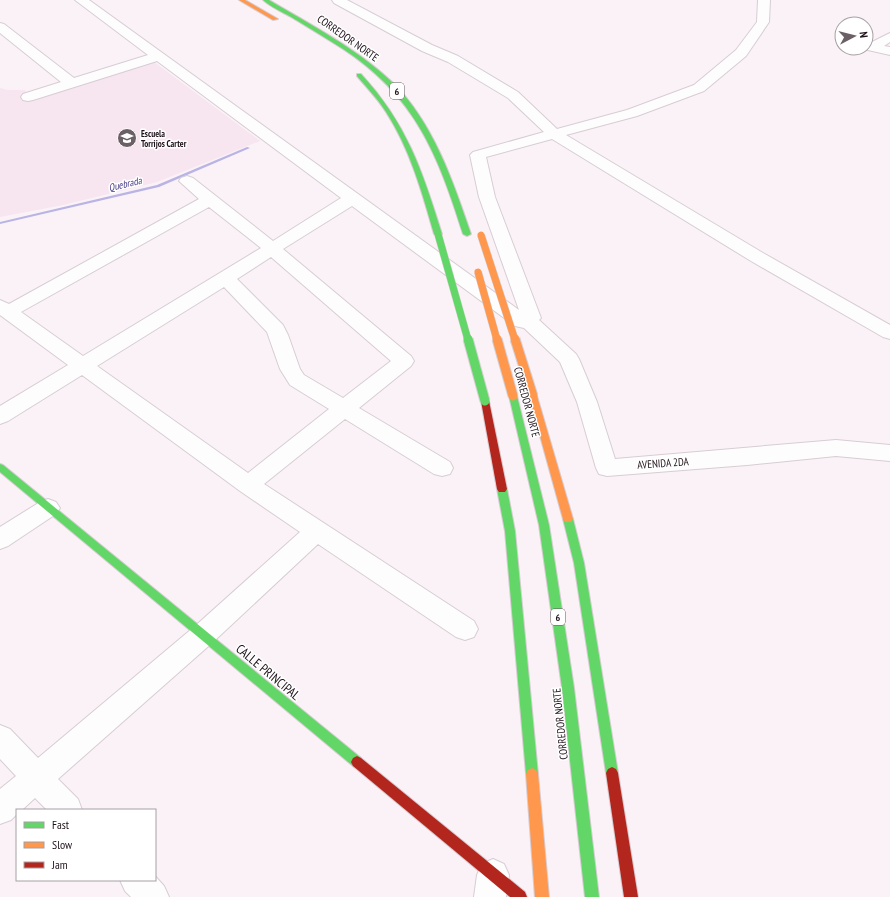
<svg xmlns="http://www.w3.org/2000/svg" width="890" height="897" font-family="'PT Sans Narrow',sans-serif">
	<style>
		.built { fill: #f7e5ef }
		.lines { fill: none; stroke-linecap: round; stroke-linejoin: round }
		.stream { fill: #b9b4e4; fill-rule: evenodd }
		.street-casing { stroke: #d7cdd3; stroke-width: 2 }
		.fast-casing { stroke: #d7cdd3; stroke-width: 2 }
		.slow-casing { stroke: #d7cdd3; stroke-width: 2 }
		.jam-casing { stroke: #d7cdd3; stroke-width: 2 }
		.street { fill: #fefdfe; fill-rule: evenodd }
		.fast { fill: #63d668; fill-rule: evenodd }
		.slow { fill: #ff974d; fill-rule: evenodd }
		.jam { fill: #b3261e; fill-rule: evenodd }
		.fast-bridge-far1-casing { stroke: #d5cfd2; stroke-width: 8; stroke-linecap: butt }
		.fast-bridge-casing { stroke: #d5cfd2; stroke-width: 11; stroke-linecap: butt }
		.slow-bridge-far1-casing { stroke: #d5cfd2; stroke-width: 8; stroke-linecap: butt }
		.slow-bridge-casing { stroke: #d5cfd2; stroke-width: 11; stroke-linecap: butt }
		.fast-bridge-far1 { stroke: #63d668; stroke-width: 7 }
		.fast-bridge { stroke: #63d668; stroke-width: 9 }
		.slow-bridge-far1 { stroke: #ff974d; stroke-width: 7 }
		.slow-bridge { stroke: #ff974d; stroke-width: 9 }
		.labels { text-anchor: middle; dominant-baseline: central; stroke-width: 3; stroke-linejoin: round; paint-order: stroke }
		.far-poi-label { font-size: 9px; font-weight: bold; fill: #1f121a; stroke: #fff; text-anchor: start }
		.shield { fill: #fff; stroke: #62595f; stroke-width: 1 }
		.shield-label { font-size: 10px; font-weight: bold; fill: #1f121a }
		.far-water-label { font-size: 10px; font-style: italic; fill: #413583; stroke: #fff }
		.street-label { font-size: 11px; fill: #1f121a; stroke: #fff }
		.near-street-label { font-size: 13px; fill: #1f121a; stroke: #fff }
	</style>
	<rect width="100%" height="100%" fill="#faf2f7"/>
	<!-- built -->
	<polygon class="built" points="154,62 260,141 157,182 63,205 0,217 0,88 7,90 25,90 29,100"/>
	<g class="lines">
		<!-- stream -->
		<polygon class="stream" points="247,147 250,148 159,187 0,224 0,222 157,185"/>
		<defs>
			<g id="street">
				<path d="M75,0H89L519,310L479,197L470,155L473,152L544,132L508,98L448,62L422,51L334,3L332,0H347L432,45L458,56L518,92L557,129L627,110L694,85L736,50L757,22L758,0H770L769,22L746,56L704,91L637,116L566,135L763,253L890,325V339L883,337L751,261L552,139L486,157L495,197L541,318L539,320L576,354L579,359L597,402L615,459L836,440L890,445V461L836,456L747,465L607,476L599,474L596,468L577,402L560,362L524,328L515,326L352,206L283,249L411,356L414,361L411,366L359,408L450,462L453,468L450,474L442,476L434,474L345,419L264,484L474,621L478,629L474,637L465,640L456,637L318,544L212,643L58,779L78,799L82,810H47L35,798L22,810H17V814L11,820L0,824V789L16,776L0,759V725L10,729L38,758L194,627L300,532L240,491L82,375L8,421L0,424V406L68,365L0,315V300L9,304L199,199L179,181L181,178L187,176L193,178L273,241L341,198L157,61L33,100L28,101L23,100L21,97L23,94L61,82L0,33V23L4,24L74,78L148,55ZM209,207L261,248L83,356L21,312ZM271,257L391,361L343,398L304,375L300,369L288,335L283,325L237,279ZM224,287L267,332L280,369L290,385L329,409L248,473L97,366Z"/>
				<polygon points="890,33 890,42 884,46 890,47 890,55 868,50 867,47 868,44"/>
				<polygon points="48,499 56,502 60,508 56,514 8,546 0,549 0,527 40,502"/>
				<polygon points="493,859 504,864 509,875 506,897 474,897 477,875 482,864"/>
				<polygon points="155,876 164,886 169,897 131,897 125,891 120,880 155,880"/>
			</g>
			<g id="fast">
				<path d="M263,0H269C311,25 356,48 392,82C433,122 453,181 471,234L467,236L463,234C438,155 416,97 343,49C326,38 309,28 291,17C282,12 271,7 263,0Z"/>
				<path d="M357,74H361C407,124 422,170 442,234L438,236L434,234C422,192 410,149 386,112C378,99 367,88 357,76Z"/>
				<polygon points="513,393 517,396 549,525 574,688 599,897 585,897 562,688 539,525 509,396"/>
				<polygon points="0,464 3,465 361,758 363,762 361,766 357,768 353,766 0,472"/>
				<polygon points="502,485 505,486 507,489 515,531 538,774 536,778 532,780 528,778 526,774 505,531 497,489 499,486"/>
				<polygon points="568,515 571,516 573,519 584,563 618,773 616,777 612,779 608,777 606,773 574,563 563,519 565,516"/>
			</g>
			<g id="slow">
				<polygon points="239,0 245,0 278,19 273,20"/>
				<polygon points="533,393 537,396 573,519 571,522 565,522 563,519 529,396"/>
				<polygon points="532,768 536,770 538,774 549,897 535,897 526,774 528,770"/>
			</g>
			<g id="jam">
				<polygon points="485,398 489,401 507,489 505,492 499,492 497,489 481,401"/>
				<polygon points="357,756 361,758 525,892 527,897 510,897 353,766 351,762 353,758"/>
				<polygon points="612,767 616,769 618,773 638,897 624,897 606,773 608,769"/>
			</g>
		</defs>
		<!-- street casing -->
		<use href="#street" class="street-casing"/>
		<!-- fast casing -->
		<use href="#fast" class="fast-casing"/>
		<!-- slow casing -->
		<use href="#slow" class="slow-casing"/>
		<!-- jam casing -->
		<use href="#jam" class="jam-casing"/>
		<!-- street -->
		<use href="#street" class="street"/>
		<!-- fast -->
		<use href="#fast" class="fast"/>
		<!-- slow -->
		<use href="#slow" class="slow"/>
		<!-- jam -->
		<use href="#jam" class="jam"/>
		<defs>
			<polyline id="fast-bridge-far1" points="438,234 468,340"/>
			<polyline id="fast-bridge" points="468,339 485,401"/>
			<g id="slow-bridge-far1">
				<polyline points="481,235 515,340"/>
				<polyline points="478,272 497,340"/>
			</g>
			<g id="slow-bridge">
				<polyline points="497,339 513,396"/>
				<polyline points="515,339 533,396"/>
			</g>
		</defs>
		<!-- fast-bridge-far1 casing -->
		<use href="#fast-bridge-far1" class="fast-bridge-far1-casing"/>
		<!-- fast-bridge casing -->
		<use href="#fast-bridge" class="fast-bridge-casing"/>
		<!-- slow-bridge-far1 casing -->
		<use href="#slow-bridge-far1" class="slow-bridge-far1-casing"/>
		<!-- slow-bridge casing -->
		<use href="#slow-bridge" class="slow-bridge-casing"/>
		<!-- fast-bridge-far1 -->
		<use href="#fast-bridge-far1" class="fast-bridge-far1"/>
		<!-- fast-bridge -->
		<use href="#fast-bridge" class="fast-bridge"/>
		<!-- slow-bridge-far1 -->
		<use href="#slow-bridge-far1" class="slow-bridge-far1"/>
		<!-- slow-bridge -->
		<use href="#slow-bridge" class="slow-bridge"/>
	</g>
	<!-- icons -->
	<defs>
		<symbol id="school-disc" viewBox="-11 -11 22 22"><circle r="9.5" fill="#6c6067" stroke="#fff"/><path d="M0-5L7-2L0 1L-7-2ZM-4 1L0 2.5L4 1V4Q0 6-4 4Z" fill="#fff"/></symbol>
	</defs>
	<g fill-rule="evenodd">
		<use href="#school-disc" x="116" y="127" width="22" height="22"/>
	</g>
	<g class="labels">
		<!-- far-poi labels -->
		<g class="far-poi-label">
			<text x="141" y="133">Escuela<tspan x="141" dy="10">Torrijos Carter</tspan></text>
		</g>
		<!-- shield labels -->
		<g class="shield">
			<rect x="390" y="83" width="14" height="16" rx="3"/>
			<rect x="551" y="609" width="14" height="16" rx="3"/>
		</g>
		<g class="shield-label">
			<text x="397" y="91">6</text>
			<text x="558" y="617">6</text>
		</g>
		<!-- far-water labels -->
		<g class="far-water-label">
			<text transform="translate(125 184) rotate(-13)">Quebrada</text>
		</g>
		<!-- street labels -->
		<g class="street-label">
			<text transform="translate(348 38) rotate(35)">CORREDOR NORTE</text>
			<text transform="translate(527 402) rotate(75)">CORREDOR NORTE</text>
			<text transform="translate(663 463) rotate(-4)">AVENIDA 2DA</text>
			<text transform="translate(560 724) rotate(-96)">CORREDOR NORTE</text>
		</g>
		<!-- near-street labels -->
		<g class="near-street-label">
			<text transform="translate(268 672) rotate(40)">CALLE PRINCIPAL</text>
		</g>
	</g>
	<!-- legend -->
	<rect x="16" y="809" width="140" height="72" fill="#ffffff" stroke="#a5a0a3"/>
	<rect x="24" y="822" width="20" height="6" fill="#63d668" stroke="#a5a0a3"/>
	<text x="52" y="829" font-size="12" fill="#1f121a">Fast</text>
	<rect x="24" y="842" width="20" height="6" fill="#ff974d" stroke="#a5a0a3"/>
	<text x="52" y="849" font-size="12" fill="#1f121a">Slow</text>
	<rect x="24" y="862" width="20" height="6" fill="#b3261e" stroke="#a5a0a3"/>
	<text x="52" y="869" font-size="12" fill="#1f121a">Jam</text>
	<!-- north arrow -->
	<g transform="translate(854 36) rotate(83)"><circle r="19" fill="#ffffff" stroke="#a5a0a3"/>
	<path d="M0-3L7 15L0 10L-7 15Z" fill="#6c6067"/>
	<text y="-6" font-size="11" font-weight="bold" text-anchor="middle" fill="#1f121a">N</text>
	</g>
</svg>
